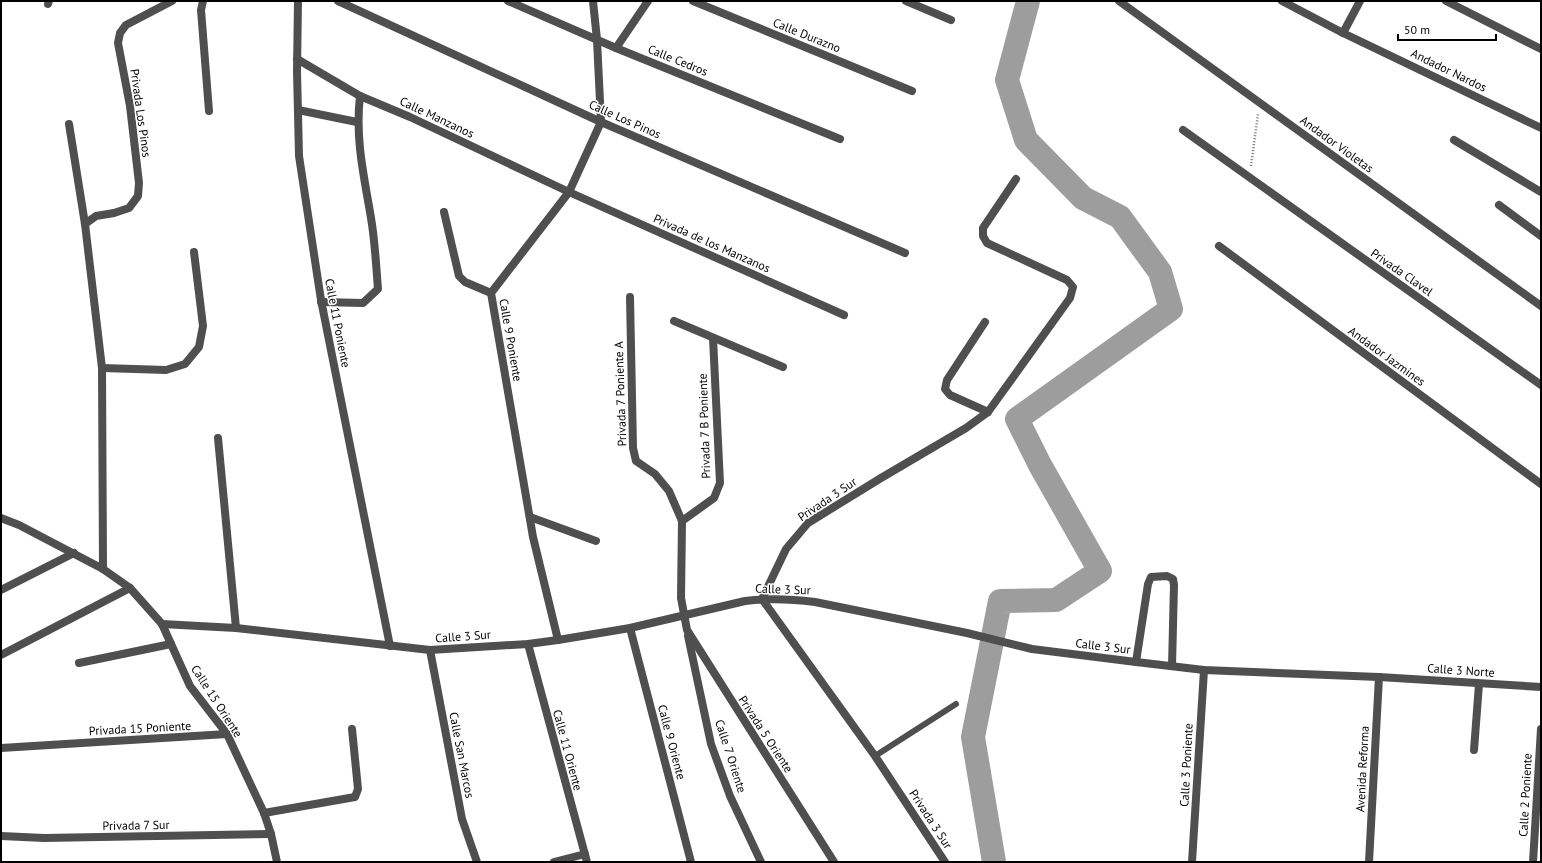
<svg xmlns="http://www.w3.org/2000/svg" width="1542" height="863" font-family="'PT Sans',sans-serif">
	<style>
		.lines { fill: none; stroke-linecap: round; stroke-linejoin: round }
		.river { stroke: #9d9d9d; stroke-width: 24 }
		.path { stroke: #717171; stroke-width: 2.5; stroke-dasharray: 1 2; stroke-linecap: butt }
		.service { stroke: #4f4f4f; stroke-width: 6 }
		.minor { stroke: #4f4f4f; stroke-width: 8 }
		.labels { text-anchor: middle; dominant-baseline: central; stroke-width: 3; stroke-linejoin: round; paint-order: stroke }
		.street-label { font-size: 12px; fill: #000; stroke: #fff }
	</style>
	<rect width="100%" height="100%" fill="#fff"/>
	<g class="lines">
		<!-- river -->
		<polyline class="river" points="994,862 973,737 1000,601 1056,600 1100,571 1040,465 1017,419 1171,309 1160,272 1120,217 1083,198 1026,140 1007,80 1028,1"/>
		<!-- path -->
		<polyline class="path" points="1251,166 1258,114"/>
		<!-- service -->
		<polyline class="service" points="875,756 956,704"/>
		<!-- minor -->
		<g class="minor">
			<polyline points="203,1 201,10 209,111"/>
			<polyline points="298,1 297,71 299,156 321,300 390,646"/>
			<polyline points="338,1 601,122 905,253"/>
			<polyline points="508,1 616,48 840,139"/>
			<polyline points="693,1 912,91"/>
			<polyline points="906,1 951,20"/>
			<polyline points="1119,1 1541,306"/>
			<polyline points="1282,1 1343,33 1541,128"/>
			<polyline points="1446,1 1541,49"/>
			<polyline points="48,4 49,1"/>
			<polyline points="1343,33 1360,1"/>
			<polyline points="616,48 648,1"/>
			<polyline points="297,59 360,96 410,117 569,192 844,315"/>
			<polyline points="298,110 357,122"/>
			<polyline points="69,124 85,224 102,368 103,569"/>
			<polyline points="1183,130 1541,385"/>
			<polyline points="1454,140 1541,192"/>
			<polyline points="1499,205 1541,236"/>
			<polyline points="444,212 459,276 465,282 491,293"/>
			<polyline points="85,224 96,216 114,213 129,208 138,196 139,183 130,106 118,43 120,33 126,25 172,1"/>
			<polyline points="1219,246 1541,484"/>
			<polyline points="630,297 633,448 636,461 655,474 669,491 682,521 681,598 687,630 834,862"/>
			<path d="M321,302L363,303L378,289C376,265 375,241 371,218C364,176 355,139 360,96"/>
			<polyline points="674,321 783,367"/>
			<polyline points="985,322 947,380 945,389 950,395 988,412"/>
			<polyline points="102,368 166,370 185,364 199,347 203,326 194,252"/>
			<polyline points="218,438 236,628"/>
			<polyline points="530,517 596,541"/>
			<polyline points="1,518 19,525 103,569 130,588 162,624 190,686 227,734 264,813 271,834 277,862"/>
			<polyline points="682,521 714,498 720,483 713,338"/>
			<polyline points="1,590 74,553"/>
			<path d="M162,624L236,628L430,650L528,644L558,640L630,628L745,601C769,598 791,599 815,602L967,633L1032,649L1136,662L1204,670L1379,677L1541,687"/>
			<polyline points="630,628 691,862"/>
			<polyline points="688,636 711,744 730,796 761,862"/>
			<polyline points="558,640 533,537 491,293 569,192 601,122 597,40 593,1"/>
			<polyline points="528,644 587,862"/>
			<polyline points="430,650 462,819 477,862"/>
			<polyline points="1,655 130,588"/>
			<polyline points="1136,662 1148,584 1151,577 1167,576 1173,579 1174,585 1172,666"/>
			<polyline points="79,663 171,644"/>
			<polyline points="1,748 227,734"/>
			<polyline points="1474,750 1479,684"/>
			<polyline points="264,813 355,797 358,789 352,729"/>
			<polyline points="1,836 44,838 271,834"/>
			<polyline points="554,862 585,854"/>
			<polyline points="945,862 875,756 762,599 786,549 808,523 881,478 966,428 988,412 1070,298 1073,287 1067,280 987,243 983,236 983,228 1016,179"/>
			<polyline points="1192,862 1204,670"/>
			<polyline points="1369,862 1379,677"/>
			<polyline points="1533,862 1541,729"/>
		</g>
	</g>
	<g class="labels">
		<!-- street labels -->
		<g class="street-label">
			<text transform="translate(807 35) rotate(22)">Calle Durazno</text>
			<text transform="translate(678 60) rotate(22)">Calle Cedros</text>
			<text transform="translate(1449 70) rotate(26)">Andador Nardos</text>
			<text transform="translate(141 113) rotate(82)">Privada Los Pinos</text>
			<text transform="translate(437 117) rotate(25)">Calle Manzanos</text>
			<text transform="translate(625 119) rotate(24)">Calle Los Pinos</text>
			<text transform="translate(1337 144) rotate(36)">Andador Violetas</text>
			<text transform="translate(712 243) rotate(24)">Privada de los Manzanos</text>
			<text transform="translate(1402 272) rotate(35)">Privada Clavel</text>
			<text transform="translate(338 323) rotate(79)">Calle 11 Poniente</text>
			<text transform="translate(511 340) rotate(80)">Calle 9 Poniente</text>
			<text transform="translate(1387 356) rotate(36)">Andador Jazmines</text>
			<text transform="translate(620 394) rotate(-92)">Privada 7 Poniente A</text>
			<text transform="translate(704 426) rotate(-92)">Privada 7 B Poniente</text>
			<text transform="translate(827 499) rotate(-34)">Privada 3 Sur</text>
			<text transform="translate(783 589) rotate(2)">Calle 3 Sur</text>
			<text transform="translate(463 636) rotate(-4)">Calle 3 Sur</text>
			<text transform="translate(1103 646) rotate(7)">Calle 3 Sur</text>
			<text transform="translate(1461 670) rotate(4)">Calle 3 Norte</text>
			<text transform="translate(217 701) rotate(57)">Calle 15 Oriente</text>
			<text transform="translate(140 728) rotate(-3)">Privada 15 Poniente</text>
			<text transform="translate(766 734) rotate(57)">Privada 5 Oriente</text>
			<text transform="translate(672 742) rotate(75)">Calle 9 Oriente</text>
			<text transform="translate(568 750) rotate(75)">Calle 11 Oriente</text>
			<text transform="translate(462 755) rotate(79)">Calle San Marcos</text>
			<text transform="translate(731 756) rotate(72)">Calle 7 Oriente</text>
			<text transform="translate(1186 765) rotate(-87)">Calle 3 Poniente</text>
			<text transform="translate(1362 769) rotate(-87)">Avenida Reforma</text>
			<text transform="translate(1525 795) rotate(-87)">Calle 2 Poniente</text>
			<text transform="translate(931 819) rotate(57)">Privada 3 Sur</text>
			<text transform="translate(136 825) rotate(-1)">Privada 7 Sur</text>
		</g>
	</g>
	<!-- border -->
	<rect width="1542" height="863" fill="none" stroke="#000000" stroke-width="4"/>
	<!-- scale -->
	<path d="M1398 34v6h98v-6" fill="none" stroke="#000000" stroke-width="2"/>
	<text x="1404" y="34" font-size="12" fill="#000000" stroke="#ffffff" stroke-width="3" paint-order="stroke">50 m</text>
</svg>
